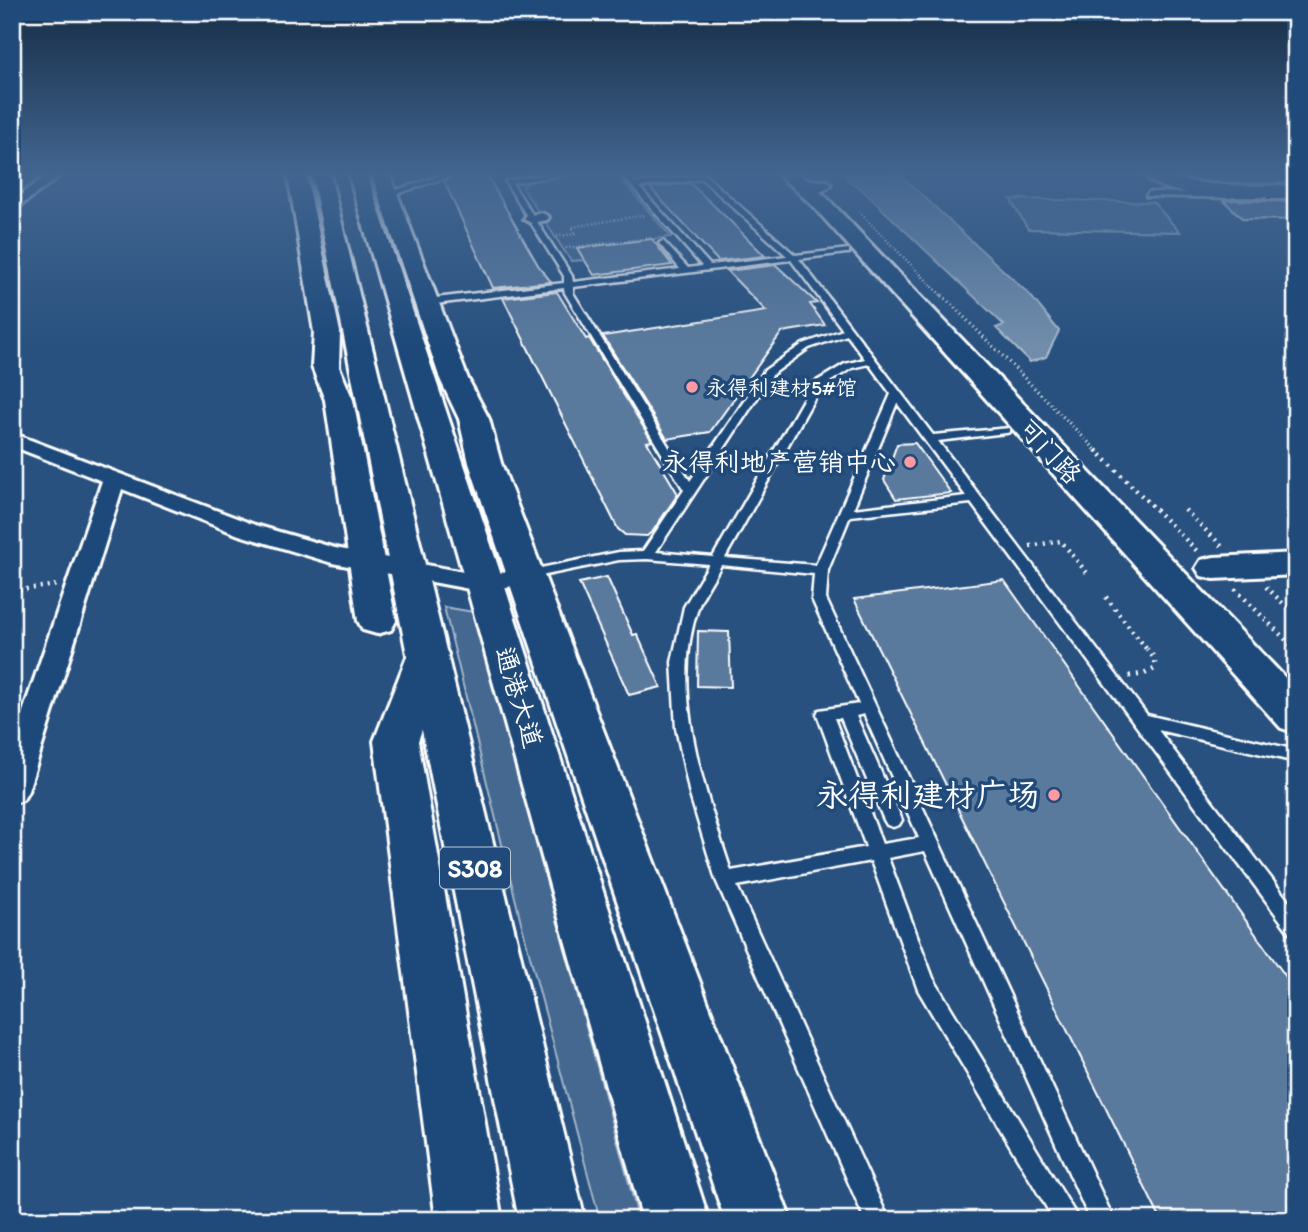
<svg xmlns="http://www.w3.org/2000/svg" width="1308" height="1232" font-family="Itim,'LXGW WenKai TC',sans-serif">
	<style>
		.green { fill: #446890; stroke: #a2b4c8; stroke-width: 2 }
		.water { fill: #718dab; stroke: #aabbcd; stroke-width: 2 }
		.pier { fill: #28517f }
		.building { fill: #5a7a9d; stroke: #fff; stroke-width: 2 }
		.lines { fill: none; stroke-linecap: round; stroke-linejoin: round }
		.lane-casing { stroke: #fff; stroke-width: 5 }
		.street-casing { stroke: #fff; stroke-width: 6 }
		.secondary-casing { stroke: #fff; stroke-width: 6 }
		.primary-casing { stroke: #fff; stroke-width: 6 }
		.highway-casing { stroke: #fff; stroke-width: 6 }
		.path-far3 { stroke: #fff; stroke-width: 2.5; stroke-dasharray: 1 2.5; stroke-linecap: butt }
		.path-far2 { stroke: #fff; stroke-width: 3.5; stroke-dasharray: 1 3.5; stroke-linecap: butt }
		.path-far1 { stroke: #fff; stroke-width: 4.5; stroke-dasharray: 2 5; stroke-linecap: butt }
		.path { stroke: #fff; stroke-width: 5; stroke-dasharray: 2 6; stroke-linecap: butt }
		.lane { fill: #1f4a7a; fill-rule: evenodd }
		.street { fill: #1f4a7a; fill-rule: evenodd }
		.secondary { fill: #1f4a7a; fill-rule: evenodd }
		.primary { fill: #1f4a7a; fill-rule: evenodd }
		.highway { fill: #1f4a7a; fill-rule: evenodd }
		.poi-dot { fill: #ff9aa2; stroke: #1f4a7a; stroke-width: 2.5 }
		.labels { text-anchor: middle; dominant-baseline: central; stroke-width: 7; stroke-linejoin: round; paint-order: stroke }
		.far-poi-label { font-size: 21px; fill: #fff; stroke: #1f4a7a; text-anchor: start }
		.shield { fill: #1f4a7a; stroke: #bcc9d7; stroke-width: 2 }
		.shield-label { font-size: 24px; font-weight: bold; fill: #fff }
		.street-label { font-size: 26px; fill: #fff; stroke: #1f4a7a }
		.poi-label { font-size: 26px; fill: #fff; stroke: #1f4a7a; text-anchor: end }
		.near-poi-label { font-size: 32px; fill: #fff; stroke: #1f4a7a; text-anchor: end }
	</style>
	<rect width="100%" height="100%" fill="#28517f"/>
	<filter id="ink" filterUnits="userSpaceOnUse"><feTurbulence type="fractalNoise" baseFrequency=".0143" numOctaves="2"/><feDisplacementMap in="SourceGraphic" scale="14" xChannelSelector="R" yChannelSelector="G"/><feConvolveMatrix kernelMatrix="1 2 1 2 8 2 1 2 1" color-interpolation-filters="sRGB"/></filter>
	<g filter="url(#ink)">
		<!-- green -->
		<g class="green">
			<polygon points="579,175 617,175 671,237 578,248 584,260 571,261 522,187 530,181"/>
			<polygon points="1010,199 1153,202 1180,232 1028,229"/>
			<polygon points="444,607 473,612 639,1220 600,1220 521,922"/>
		</g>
		<!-- water -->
		<polygon class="water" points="846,175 901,175 908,182 1030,295 1059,331 1046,357 1030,362 996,328 1004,325 858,186 850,183"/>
		<!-- pier -->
		<polygon class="pier" points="364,175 394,175 396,179 288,215 287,201"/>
		<!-- building -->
		<g class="building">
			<polygon points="487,175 538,265 551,282 493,288 444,181 454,177"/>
			<polygon points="690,183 729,220 765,256 718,261 650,188"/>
			<polygon points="1223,200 1296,202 1296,220 1243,219"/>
			<polygon points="652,239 672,265 594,275 577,248"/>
			<polygon points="776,265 817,303 810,304 825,325 782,332 710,432 667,439 603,336 766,311 727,271"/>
			<polygon points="557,292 586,339 589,338 652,441 647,442 678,494 653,531 647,536 625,535 618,529 503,298"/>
			<polygon points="915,443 951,493 896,499 884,480 897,444"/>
			<polygon points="607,577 633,635 637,634 661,687 629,695 579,583"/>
			<polygon points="1004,580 1296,991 1296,1220 1161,1220 854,599"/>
			<polygon points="698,631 729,632 731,687 697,686"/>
		</g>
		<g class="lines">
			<defs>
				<g id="lane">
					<polygon points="443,175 453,175 391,196 384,194"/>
					<path d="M542,175H562L512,183L572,276L573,282L680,269L659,243L663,241L688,268L702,266L622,175H629L636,183L705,175L795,255L849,249V253H846L799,259L933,435L1010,428V432L1006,433L938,441L1147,715L1296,750V762L1158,730L1296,911V935L1289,932L971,503L850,516L828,570L826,599L1114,1220H1090L925,851L888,858L933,978L1079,1220H1054L918,990L871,861L737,886L889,1220H865L716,880L690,795L676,728L672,662L684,607L709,564L647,559L619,560L526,579L519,575L526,571L619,552L643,551L684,490L565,293L564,288L427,305L423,302L427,299L564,283V276L505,181ZM702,179L787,256L710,265L639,187ZM791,260L843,330L803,344L765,370L690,481L573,293V287ZM847,335L865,359L845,364L812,384L713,557L656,552L773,374L809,348ZM869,364L891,394L816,565L725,558L820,388L852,368ZM897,403L966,496L853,509ZM721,565L814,574L812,599L859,704L819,710L817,714L866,847L731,871C705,791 669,692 698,608C703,593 714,579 721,565ZM864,714L919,838L882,844L834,718H841L884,820L887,825L893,827L899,825L902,820L856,716Z"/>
					<polygon points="1149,192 1231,194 1235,196 1231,198 1146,196"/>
					<polygon points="1269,195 1296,195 1296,199 1266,199"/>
				</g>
				<g id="street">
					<polygon points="47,175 61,175 12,212 12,201"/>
					<polygon points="542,213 549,217 547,220 531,223 524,219 526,216"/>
					<polygon points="12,433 255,525 335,548 485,576 526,567 535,569 539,575 535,581 485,592 332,563 239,535 122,489 28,791 23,800 12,804 12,744 102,481 12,446"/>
				</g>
				<g id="secondary">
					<polygon points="288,175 306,175 340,332 339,367 353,400 396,621 391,630 377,634 363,630 358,621 325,400 312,367 314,332"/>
					<polygon points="372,175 390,175 468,379 489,419 501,463 791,1220 725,1220 469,463 459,419 440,379"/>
					<path d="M1145,175C1166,175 1183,181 1203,183C1234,187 1265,185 1296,185V197C1263,197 1165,202 1145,175Z"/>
					<polygon points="802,180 809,182 827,198 1296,689 1296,733 1281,728 813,206 792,186 795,182"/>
					<polygon points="1296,553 1296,575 1214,579 1201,576 1196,568 1201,560 1214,557"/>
					<polygon points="428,640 442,644 448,654 418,741 502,1220 436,1220 374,741 408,654 414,644"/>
				</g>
				<g id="primary">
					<polygon points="312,175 330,175 585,1220 519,1220"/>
					<polygon points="349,175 367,175 504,584 709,1220 643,1220 466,584"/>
				</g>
				<path id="highway" d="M780,175H800L807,180L828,181L831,185C816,201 790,189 780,175Z"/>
			</defs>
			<!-- lane casing -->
			<use href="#lane" class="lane-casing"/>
			<!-- street casing -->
			<use href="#street" class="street-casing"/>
			<!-- secondary casing -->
			<use href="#secondary" class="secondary-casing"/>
			<!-- primary casing -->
			<use href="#primary" class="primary-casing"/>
			<!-- highway casing -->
			<use href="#highway" class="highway-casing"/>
			<!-- path-far3 -->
			<g class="path-far3">
				<polyline points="859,212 943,297"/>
				<polyline points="557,236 576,234 572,227 644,215"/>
				<polyline points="566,248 651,238"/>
			</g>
			<!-- path-far2 -->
			<polyline class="path-far2" points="942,295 1098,452"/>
			<!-- path-far1 -->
			<g class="path-far1">
				<polyline points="1096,450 1199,553"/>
				<polyline points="1185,510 1222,546"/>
				<polyline points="1030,546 1061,541 1087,573"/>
				<polyline points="1266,587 1290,610"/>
				<polyline points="1235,589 1296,650"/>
				<polyline points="12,591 57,585"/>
				<polyline points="1106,597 1148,651"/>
			</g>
			<!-- path -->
			<polyline class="path" points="1129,676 1144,674 1154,669 1155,659 1147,649"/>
			<!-- lane -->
			<use href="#lane" class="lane"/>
			<!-- street -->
			<use href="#street" class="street"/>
			<!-- secondary -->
			<use href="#secondary" class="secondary"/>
			<!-- primary -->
			<use href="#primary" class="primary"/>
			<!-- highway -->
			<use href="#highway" class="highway"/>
		</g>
	</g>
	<!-- sky -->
	<linearGradient id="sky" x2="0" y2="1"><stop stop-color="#162d46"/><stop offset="0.5" stop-color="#426590"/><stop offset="1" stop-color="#426590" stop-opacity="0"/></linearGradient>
	<rect width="1308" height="347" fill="url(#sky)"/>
	<!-- markers -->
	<g class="poi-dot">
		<circle cx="692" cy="387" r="7"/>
		<circle cx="910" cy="462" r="7"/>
		<circle cx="1054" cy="795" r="7"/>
	</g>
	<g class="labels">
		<!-- far-poi labels -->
		<g class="far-poi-label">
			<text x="706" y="387">永得利建材5#馆</text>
		</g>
		<!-- shield labels -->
		<rect class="shield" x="440" y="847.5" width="70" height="41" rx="5"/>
		<g class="shield-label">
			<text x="475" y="868">S308</text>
		</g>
		<!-- street labels -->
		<g class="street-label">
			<text transform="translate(1050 451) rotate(47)">可门路</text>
			<text transform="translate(519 697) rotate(73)">通港大道</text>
		</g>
		<!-- poi labels -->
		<g class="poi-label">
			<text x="896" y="462">永得利地产营销中心</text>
		</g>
		<!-- near-poi labels -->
		<g class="near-poi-label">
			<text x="1040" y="795">永得利建材广场</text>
		</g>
	</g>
	<!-- margin -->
	<rect width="1308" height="1232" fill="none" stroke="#1f4a7a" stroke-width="42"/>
	<rect x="21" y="21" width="1266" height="1190" fill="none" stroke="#fff" stroke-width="2.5" filter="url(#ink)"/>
</svg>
